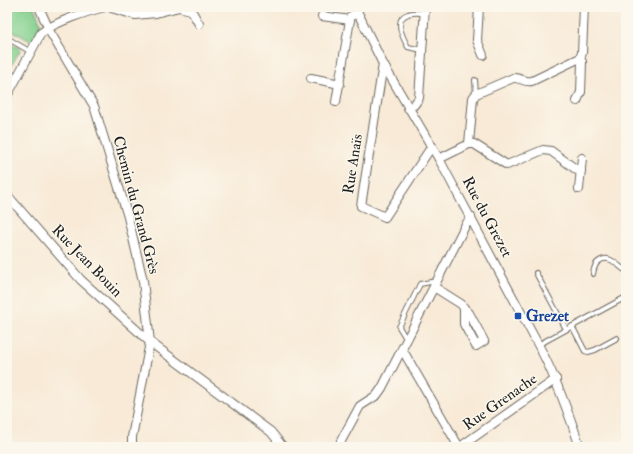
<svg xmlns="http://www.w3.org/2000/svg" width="633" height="454" font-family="'IM FELL Double Pica',serif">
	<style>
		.green { fill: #83d08e; stroke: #507655 }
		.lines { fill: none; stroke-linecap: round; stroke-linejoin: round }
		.service-casing { stroke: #69645d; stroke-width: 6 }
		.minor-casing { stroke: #69645d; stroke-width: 10 }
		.service { stroke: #fff; stroke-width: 4 }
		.minor { stroke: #fff; stroke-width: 8 }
		.transit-dot { fill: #1a4fb4; stroke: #fbf7ec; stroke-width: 1.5 }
		.labels { text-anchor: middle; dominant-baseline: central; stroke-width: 3; stroke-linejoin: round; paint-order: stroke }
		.street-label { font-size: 15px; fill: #1c1c1c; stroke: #fbf7ec }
		.transit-label { font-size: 15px; font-weight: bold; fill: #164399; stroke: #fbf7ec; text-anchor: start }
	</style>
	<rect width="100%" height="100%" fill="#fbf7ec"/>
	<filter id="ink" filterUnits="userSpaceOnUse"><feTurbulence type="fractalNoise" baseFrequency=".025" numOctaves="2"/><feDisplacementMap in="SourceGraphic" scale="8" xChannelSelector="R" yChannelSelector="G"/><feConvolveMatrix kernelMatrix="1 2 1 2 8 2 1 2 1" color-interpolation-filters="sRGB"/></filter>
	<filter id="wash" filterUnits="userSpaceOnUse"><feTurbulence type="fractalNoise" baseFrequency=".012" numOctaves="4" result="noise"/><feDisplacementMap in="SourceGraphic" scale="16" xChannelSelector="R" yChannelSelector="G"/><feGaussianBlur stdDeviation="0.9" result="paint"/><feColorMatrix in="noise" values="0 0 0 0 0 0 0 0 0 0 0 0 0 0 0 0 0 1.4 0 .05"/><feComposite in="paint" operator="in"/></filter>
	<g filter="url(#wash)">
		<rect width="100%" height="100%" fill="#f8ead7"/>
		<!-- green -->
		<g class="green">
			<polygon points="7,7 34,7 41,24 32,42 7,28"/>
			<polygon points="7,42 21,49 7,73"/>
		</g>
	</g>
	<g filter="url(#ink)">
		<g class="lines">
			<defs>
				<g id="service">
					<polyline points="7,38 31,52"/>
					<path d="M422,50L408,47C403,38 393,19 408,14C413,12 419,13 424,13"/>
					<polyline points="475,80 476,94"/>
					<polyline points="536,273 566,329"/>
					<path d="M593,274C594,268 595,263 601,260C610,255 618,266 626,271"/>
					<polyline points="572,326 585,351 588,352 595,350 617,338"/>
					<polyline points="407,340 399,327 420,284 436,281"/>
					<polyline points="538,345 626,297"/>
				</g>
				<g id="minor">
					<polyline points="39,7 50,32 94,106 128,217 143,281 150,342 132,437 132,447"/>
					<polyline points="108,7 135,15 156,13 179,7 191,10 199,24"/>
					<path d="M355,7L383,64L439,159L542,352C558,383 569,414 580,447"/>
					<polyline points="479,7 477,40 483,55"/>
					<polyline points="322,16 350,20"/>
					<polyline points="383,64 361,206 385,217 432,146"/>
					<polyline points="311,78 340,84"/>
					<path d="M7,96L41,33C55,22 88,11 105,7"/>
					<polyline points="577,101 581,92 582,62 580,58"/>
					<polyline points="336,102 350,20 351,16 358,13"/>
					<polyline points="408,108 414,105 419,98 425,7"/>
					<polyline points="469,144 474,144 507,165 543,150 551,151 577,170 581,171"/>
					<path d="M439,159L469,144L473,98L476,94L513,78C520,77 525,83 532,81L580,58L582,53L584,7"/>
					<polyline points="579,189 582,158"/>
					<polyline points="7,195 81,280 150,342 271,432 283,447"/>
					<polyline points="434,287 461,304 464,308 464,324 476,346 484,341 469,313 464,308"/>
					<polyline points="402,349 459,447"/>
					<polyline points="340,447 341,441 360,406 377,395 382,388 465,226 471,217"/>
					<polyline points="460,447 556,379"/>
				</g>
			</defs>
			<!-- service casing -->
			<use href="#service" class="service-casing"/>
			<!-- minor casing -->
			<use href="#minor" class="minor-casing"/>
			<!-- service -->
			<use href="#service" class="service"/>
			<!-- minor -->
			<use href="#minor" class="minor"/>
		</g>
	</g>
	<!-- markers -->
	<rect class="transit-dot" x="514" y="312" width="8" height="8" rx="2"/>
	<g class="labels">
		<!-- street labels -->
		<g class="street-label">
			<text transform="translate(353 164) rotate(-81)">Rue Anaïs</text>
			<text transform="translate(136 205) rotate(75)">Chemin du Grand Grès</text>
			<text transform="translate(487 217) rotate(62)">Rue du Grezet</text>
			<text transform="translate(87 261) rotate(46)">Rue Jean Bouin</text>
			<text transform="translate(500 402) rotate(-35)">Rue Grenache</text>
		</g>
		<!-- transit labels -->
		<g class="transit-label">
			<text x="526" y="316">Grezet</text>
		</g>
	</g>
	<!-- margin -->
	<rect width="633" height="454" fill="none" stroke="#fbf7ec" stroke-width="24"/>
</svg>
